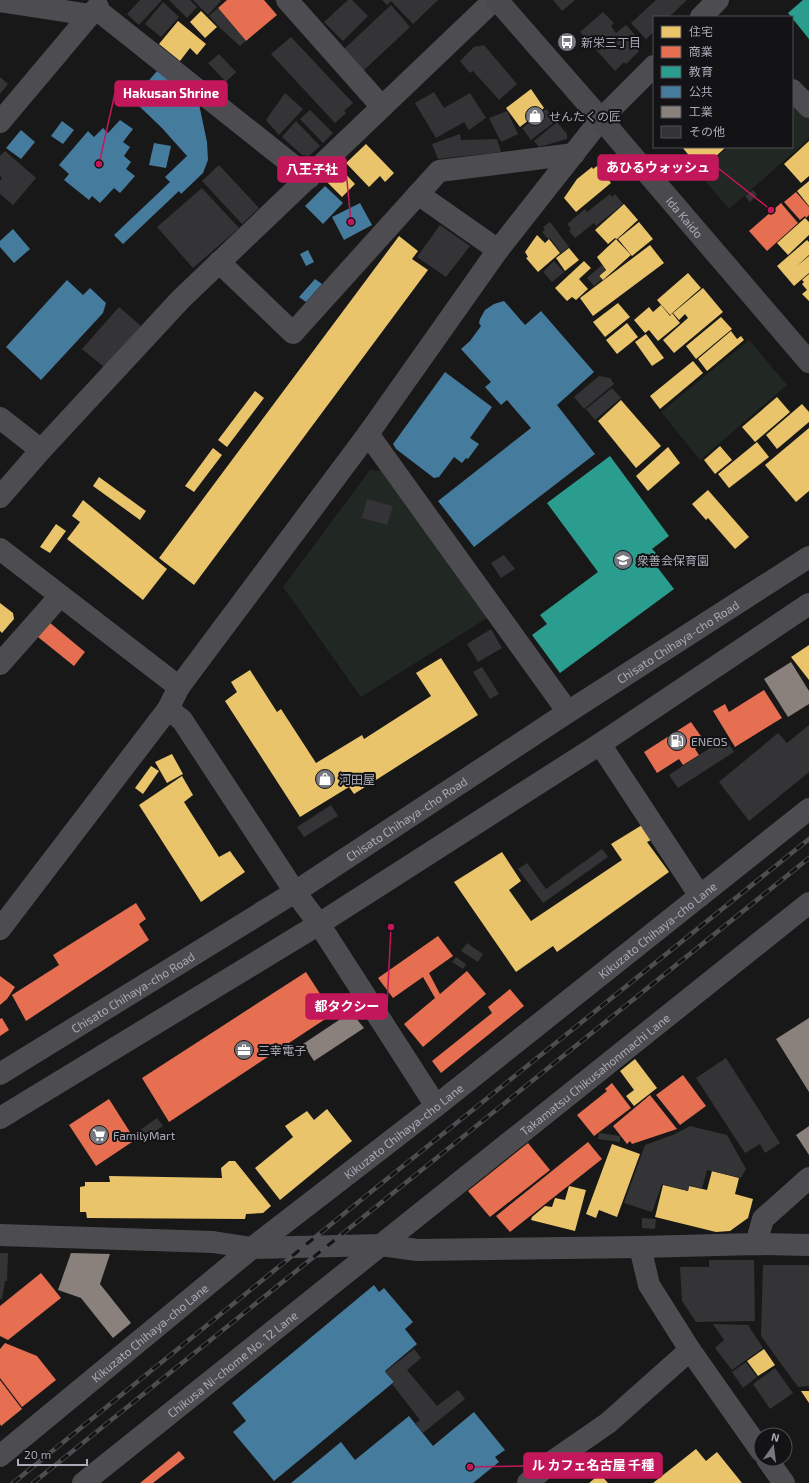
<svg xmlns="http://www.w3.org/2000/svg" width="809" height="1483" font-family="'Exo 2','Noto Sans JP',sans-serif">
	<style>
		.green { fill: #212722 }
		.homes { fill: #e9c46a }
		.shops { fill: #e76f51 }
		.schools { fill: #2a9d8f }
		.public { fill: #457b9d }
		.industry { fill: #8a817c }
		.building { fill: #343436 }
		.lines { fill: none; stroke-linecap: round; stroke-linejoin: round }
		.minor { stroke: #4d4d51; stroke-width: 22 }
		.highway { stroke: #4a4a4e; stroke-width: 22 }
		.rail-casing { stroke: #4d4e51; stroke-width: 4.5 }
		.rail { stroke: #131214; stroke-width: 3; stroke-dasharray: 9; stroke-linecap: butt }
		.labels { text-anchor: middle; dominant-baseline: central; stroke-width: 4; stroke-linejoin: round; paint-order: stroke }
		.poi-label { font-size: 12px; fill: #aaabb8; stroke: #131214; text-anchor: start }
		.street-label { font-size: 12px; fill: #aaabb8; stroke: #131214 }
		.leader { fill: none; stroke: #c2185b; stroke-width: 1.5 }
		.callout-dot { fill: #c2185b; stroke: #131214; stroke-width: 1.5 }
		.callout { fill: #c2185b; stroke: #c2185b; stroke-width: 1.5 }
		.callout-label { font-size: 13px; text-anchor: middle; font-weight: bold; fill: #fff }
	</style>
	<rect width="100%" height="100%" fill="#181818"/>
	<!-- green -->
	<g class="green">
		<polygon points="792,98 809,115 809,139 729,209 699,174 728,147 792,147"/>
		<polygon points="749,340 787,385 700,460 661,412"/>
		<polygon points="370,470 382,471 487,618 361,697 283,587"/>
	</g>
	<!-- homes -->
	<g class="homes">
		<polygon points="201,11 217,27 205,38 190,22"/>
		<polygon points="178,21 206,44 197,55 190,48 180,61 159,44"/>
		<polygon points="531,89 544,108 520,127 506,108"/>
		<polygon points="809,141 809,176 801,183 784,164"/>
		<polygon points="366,144 394,173 385,182 380,176 369,187 346,163"/>
		<polygon points="682,147 726,147 701,170"/>
		<polygon points="597,166 611,183 576,212 564,198 577,179 592,167 593,169"/>
		<polygon points="341,169 355,184 342,197 327,182"/>
		<polygon points="809,181 809,206 797,191"/>
		<polygon points="624,204 638,220 617,239 615,238 608,244 595,230"/>
		<polygon points="805,218 809,222 809,235 788,255 777,243"/>
		<polygon points="639,222 653,239 632,256 618,239"/>
		<polygon points="537,235 545,243 549,239 560,253 538,272 526,258 528,257 525,252"/>
		<polygon points="399,236 418,251 412,259 428,270 194,585 159,558"/>
		<polygon points="616,239 631,255 603,280 599,276 606,270 597,257"/>
		<polygon points="807,240 809,242 809,255 797,266 809,256 809,273 794,286 777,266"/>
		<polygon points="650,245 664,263 593,316 580,298"/>
		<polygon points="569,248 579,260 565,271 556,258"/>
		<polygon points="584,261 591,268 579,279 588,289 576,300 572,297 567,301 555,288"/>
		<polygon points="688,273 701,288 670,315 657,300"/>
		<polygon points="809,274 809,301 802,294 807,290 802,284 804,282 802,280"/>
		<polygon points="703,288 723,312 674,353 663,340 688,318 685,314 679,320 673,313"/>
		<polygon points="618,303 630,317 605,337 593,322"/>
		<polygon points="661,305 670,316 672,313 680,323 658,341 649,330 645,333 634,320 649,307 653,312"/>
		<polygon points="721,317 732,329 696,359 686,346"/>
		<polygon points="627,323 638,337 617,354 606,340"/>
		<polygon points="731,331 737,339 741,336 744,340 707,371 698,359"/>
		<polygon points="646,334 664,358 652,366 635,342"/>
		<polygon points="693,361 703,373 660,409 650,396"/>
		<polygon points="255,391 264,398 227,447 218,440"/>
		<polygon points="777,397 790,412 755,442 742,427"/>
		<polygon points="621,400 661,446 636,468 598,421"/>
		<polygon points="802,404 809,412 809,422 777,449 766,435"/>
		<polygon points="809,428 809,491 796,502 765,465"/>
		<polygon points="757,442 769,457 729,488 718,474"/>
		<polygon points="720,446 732,460 715,474 704,460"/>
		<polygon points="668,447 680,463 648,491 636,476"/>
		<polygon points="213,448 222,455 194,492 185,486"/>
		<polygon points="99,477 146,511 140,520 93,486"/>
		<polygon points="708,490 749,537 735,549 708,518 706,520 692,504"/>
		<polygon points="83,500 167,569 143,600 67,539 80,522 72,516"/>
		<polygon points="56,524 66,531 50,553 40,547"/>
		<polygon points="0,603 13,613 14,619 2,633 0,631"/>
		<polygon points="809,645 809,680 791,657"/>
		<polygon points="441,658 478,715 354,794 349,787 300,817 225,701 237,692 231,682 250,670 277,712 281,709 316,763 362,735 364,739 431,696 416,673"/>
		<polygon points="172,754 183,774 167,783 155,762"/>
		<polygon points="151,766 159,771 143,794 135,788"/>
		<polygon points="182,776 193,795 184,802 219,857 230,851 245,872 201,902 139,805"/>
		<polygon points="642,825 651,840 647,842 669,872 557,952 553,946 516,972 454,882 502,852 521,881 509,890 531,921 622,860 611,844"/>
		<polygon points="635,1059 657,1088 634,1106 626,1096 634,1090 620,1071"/>
		<polygon points="327,1109 352,1141 280,1200 255,1168 293,1137 285,1126 307,1111 314,1120"/>
		<polygon points="612,1144 640,1154 617,1217 599,1210 596,1218 586,1214"/>
		<polygon points="229,1161 235,1161 271,1206 263,1213 246,1214 245,1219 87,1218 86,1212 80,1212 80,1187 85,1186 85,1182 110,1182 109,1176 222,1178 221,1168"/>
		<polygon points="712,1171 739,1178 735,1194 753,1199 748,1218 730,1231 716,1232 655,1217 663,1185 688,1191 689,1186 707,1190"/>
		<polygon points="569,1186 586,1190 575,1231 531,1220 532,1217 545,1206 552,1207 555,1198 565,1200"/>
		<polygon points="764,1349 775,1365 758,1376 747,1361"/>
		<polygon points="801,1391 809,1391 809,1403"/>
		<polygon points="696,1449 706,1461 717,1452 742,1483 653,1483"/>
		<polygon points="600,1474 608,1483 589,1483"/>
	</g>
	<!-- shops -->
	<g class="shops">
		<polygon points="227,0 264,0 277,15 246,41 218,8"/>
		<polygon points="796,192 809,207 809,215 806,218 805,216 800,220 784,202"/>
		<polygon points="781,203 798,223 767,251 749,231"/>
		<polygon points="49,622 85,652 74,666 38,637"/>
		<polygon points="764,690 782,718 735,747 713,711 725,704 729,712"/>
		<polygon points="691,722 705,742 695,749 699,755 683,765 679,759 657,773 644,752"/>
		<polygon points="136,903 146,919 139,924 149,940 26,1021 12,995 59,965 53,955"/>
		<polygon points="438,936 453,956 429,973 440,994 467,971 486,994 423,1047 404,1024 435,998 423,977 393,998 378,978"/>
		<polygon points="306,972 333,1014 169,1122 142,1078"/>
		<polygon points="0,976 15,987 7,999 0,1005"/>
		<polygon points="510,989 524,1006 441,1073 432,1061 492,1013 488,1007"/>
		<polygon points="2,1018 9,1030 0,1036 0,1019"/>
		<polygon points="683,1075 706,1106 680,1125 656,1095"/>
		<polygon points="612,1083 631,1108 594,1136 577,1115 607,1091 605,1089"/>
		<polygon points="650,1095 677,1129 632,1144 630,1141 627,1144 613,1126"/>
		<polygon points="109,1099 135,1140 96,1166 69,1125"/>
		<polygon points="588,1142 602,1159 510,1232 496,1216"/>
		<polygon points="528,1143 550,1170 490,1217 468,1191"/>
		<polygon points="41,1273 61,1298 8,1340 0,1336 0,1306"/>
		<polygon points="5,1343 37,1356 56,1380 22,1407 0,1378 0,1349"/>
		<polygon points="0,1380 22,1409 1,1426 0,1424"/>
		<polygon points="179,1451 185,1458 153,1483 140,1483"/>
	</g>
	<!-- schools -->
	<g class="schools">
		<polygon points="803,0 809,0 809,39 788,13"/>
		<polygon points="610,456 669,536 652,549 657,554 651,559 674,589 560,673 532,635 547,624 540,615 598,572 547,503"/>
	</g>
	<!-- public -->
	<g class="public">
		<polygon points="157,71 199,104 207,142 208,160 203,173 181,194 179,191 123,244 114,235 170,182 165,177 187,156 162,128 139,106 145,85"/>
		<polygon points="120,120 133,129 123,142 130,147 124,156 131,162 126,169 135,176 120,193 114,188 100,203 92,196 89,200 64,180 69,174 59,165 88,131 94,137 103,128 108,133"/>
		<polygon points="62,121 74,130 63,144 51,136"/>
		<polygon points="21,130 35,142 21,159 6,148"/>
		<polygon points="154,143 171,146 166,168 149,165"/>
		<polygon points="325,186 343,203 323,224 305,206"/>
		<polygon points="360,203 372,225 344,240 332,217"/>
		<polygon points="13,229 30,249 14,263 0,247 0,241"/>
		<polygon points="308,250 314,262 306,266 300,254"/>
		<polygon points="315,279 322,284 306,302 299,297"/>
		<polygon points="67,280 83,295 90,288 106,303 103,313 41,380 6,347"/>
		<polygon points="504,301 525,325 541,311 594,372 557,405 595,454 474,547 438,501 531,428 507,400 501,405 485,387 491,382 461,349 470,341 481,326 479,323 480,319 485,310 494,304"/>
		<polygon points="445,372 492,407 470,438 479,444 468,459 466,458 462,463 454,457 439,477 434,478 396,449 393,444"/>
		<polygon points="374,1285 379,1292 384,1288 413,1322 405,1329 417,1344 385,1371 394,1382 274,1481 233,1432 246,1421 232,1403"/>
		<polygon points="474,1412 505,1450 495,1457 499,1462 473,1483 291,1483 341,1442 355,1460 409,1416 433,1446"/>
	</g>
	<!-- industry -->
	<g class="industry">
		<polygon points="791,662 809,691 809,704 788,717 764,679"/>
		<polygon points="351,1012 364,1028 314,1061 303,1044"/>
		<polygon points="809,1018 809,1092 776,1039"/>
		<polygon points="809,1126 809,1155 796,1135"/>
		<polygon points="71,1253 110,1254 100,1284 131,1323 113,1338 81,1298 58,1290"/>
	</g>
	<!-- building -->
	<g class="building">
		<polygon points="140,0 162,0 139,25 127,14"/>
		<polygon points="169,0 190,0 197,7 187,18"/>
		<polygon points="193,0 220,0 221,1 208,15"/>
		<polygon points="348,0 352,0 368,16 343,41 324,22"/>
		<polygon points="382,0 438,0 413,24 391,1 387,5"/>
		<polygon points="553,0 575,0 562,11"/>
		<polygon points="656,0 687,0 669,17 654,17 654,32 646,39 631,23"/>
		<polygon points="163,2 179,17 161,37 145,24"/>
		<polygon points="391,5 410,27 363,71 344,49"/>
		<polygon points="218,8 246,41 240,46 220,28 209,16"/>
		<polygon points="603,12 614,23 611,26 616,33 626,25 637,37 631,43 639,51 626,64 624,62 615,71 580,32"/>
		<polygon points="291,37 353,103 344,111 346,113 335,123 271,54"/>
		<polygon points="484,45 517,84 499,100 473,71 470,73 460,61 474,47"/>
		<polygon points="219,54 236,72 226,82 208,63"/>
		<polygon points="0,77 8,84 0,94"/>
		<polygon points="434,92 444,108 470,93 486,118 469,130 464,122 436,138 415,103"/>
		<polygon points="285,93 303,109 279,135 266,120"/>
		<polygon points="546,109 556,121 531,140 522,128"/>
		<polygon points="310,110 333,133 323,143 300,119"/>
		<polygon points="507,111 518,134 501,142 489,118"/>
		<polygon points="296,121 320,146 309,156 302,155 282,137"/>
		<polygon points="557,122 567,134 567,139 539,147 534,141"/>
		<polygon points="460,134 461,140 497,139 501,152 438,159 432,144"/>
		<polygon points="5,151 36,178 13,205 0,194 0,181 2,178 0,176 0,156"/>
		<polygon points="219,165 259,208 242,224 202,181"/>
		<polygon points="202,188 239,228 193,268 157,227"/>
		<polygon points="753,190 757,195 750,202 745,196"/>
		<polygon points="610,194 612,197 615,194 623,204 596,226 594,223 575,238 569,231 571,229 567,224 585,209 587,212"/>
		<polygon points="550,222 569,247 561,253 550,238 548,239 542,232 545,230 543,227"/>
		<polygon points="440,225 470,246 446,277 417,257"/>
		<polygon points="554,261 564,272 552,282 543,272"/>
		<polygon points="602,265 606,270 599,276 602,279 594,286 587,278"/>
		<polygon points="119,307 141,326 104,367 82,349"/>
		<polygon points="599,376 610,378 614,384 584,409 574,397"/>
		<polygon points="612,388 621,398 595,420 586,409"/>
		<polygon points="367,499 393,506 387,525 362,518"/>
		<polygon points="504,555 515,569 501,578 491,563"/>
		<polygon points="491,629 502,648 478,662 467,644"/>
		<polygon points="482,667 499,694 490,699 473,672"/>
		<polygon points="809,725 809,772 749,821 719,782 778,733 787,743"/>
		<polygon points="725,738 734,752 678,788 669,775"/>
		<polygon points="331,805 338,816 304,837 297,827"/>
		<polygon points="602,849 608,857 543,903 518,869 527,863 546,889"/>
		<polygon points="467,943 483,954 478,962 461,951"/>
		<polygon points="456,957 466,964 463,969 452,962"/>
		<polygon points="726,1058 780,1143 765,1153 760,1144 745,1153 696,1078"/>
		<polygon points="157,1118 163,1126 143,1140 137,1132"/>
		<polygon points="690,1126 727,1135 746,1169 741,1178 707,1170 702,1189 689,1185 688,1191 662,1184 652,1212 624,1203 645,1145 675,1134"/>
		<polygon points="599,1133 620,1136 620,1142 598,1139"/>
		<polygon points="642,1218 656,1219 655,1229 642,1228"/>
		<polygon points="0,1253 8,1253 7,1281 5,1281 2,1299 0,1299"/>
		<polygon points="709,1260 754,1260 755,1321 696,1322 682,1301 680,1267 709,1267"/>
		<polygon points="763,1265 809,1265 809,1386 798,1387 761,1336"/>
		<polygon points="713,1324 748,1325 763,1348 732,1370 715,1348 724,1340"/>
		<polygon points="414,1349 421,1358 407,1370 437,1406 458,1390 465,1399 423,1433 415,1424 420,1420 392,1384 394,1382 385,1372"/>
		<polygon points="746,1362 757,1377 743,1388 732,1372"/>
		<polygon points="775,1368 793,1393 770,1409 753,1384"/>
	</g>
	<g class="lines">
		<!-- minor -->
		<g class="minor">
			<polyline points="287,0 382,107"/>
			<polyline points="0,1 90,15 98,7"/>
			<polyline points="96,9 309,178"/>
			<polyline points="701,17 718,0"/>
			<polyline points="792,90 809,107"/>
			<polyline points="0,122 90,15"/>
			<polyline points="418,194 498,250"/>
			<polyline points="219,262 293,333 439,171 574,154"/>
			<polyline points="0,418 41,450"/>
			<polyline points="368,434 568,712"/>
			<polyline points="0,497 41,450 181,299 494,0"/>
			<polyline points="0,549 179,687"/>
			<polyline points="0,664 60,596"/>
			<polyline points="168,709 182,720 295,892 319,924 436,1106"/>
			<polyline points="600,744 700,896"/>
			<polyline points="0,929 168,709 179,687 368,434 498,250 601,119 654,66"/>
			<path id="s1" d="M0,1074L295,892L568,712L809,557"/>
			<polyline points="0,1118 319,924 600,744 809,604"/>
			<polyline points="0,1235 213,1242 252,1248 381,1245 417,1250 640,1247 756,1244 809,1245"/>
			<polyline points="756,1244 763,1219 809,1178"/>
			<polyline points="640,1247 649,1285 690,1350 761,1451"/>
			<path id="s2" d="M0,1456L252,1248L436,1106L809,809"/>
			<polyline points="767,1459 784,1483"/>
			<path id="s3" d="M83,1483L809,903"/>
			<polyline points="528,1483 550,1463 608,1423 690,1350"/>
		</g>
		<!-- highway -->
		<path class="highway" id="s4" d="M497,0L601,119L809,362"/>
		<defs>
			<g id="rail">
				<polyline points="13,1483 367,1195 809,839"/>
				<polyline points="33,1483 809,858"/>
			</g>
		</defs>
		<!-- rail casing -->
		<use href="#rail" class="rail-casing"/>
		<!-- rail -->
		<use href="#rail" class="rail"/>
	</g>
	<!-- icons -->
	<defs>
		<symbol id="bus-disc" viewBox="-11 -11 22 22"><circle r="9.5" fill="#777880" stroke="#131214"/><path d="M-5-6H5V4H4V6H2V4H-2V6H-4V4H-5ZM-3.5-4V0h7V-4ZM-3.5 1.2v1.5H-2V1.2ZM2 1.2v1.5H3.5V1.2Z" fill="#fff"/></symbol>
		<symbol id="shop-disc" viewBox="-11 -11 22 22"><circle r="9.5" fill="#777880" stroke="#131214"/><path d="M-5-2.5h2.3a2.7 3.5 0 0 1 5.4 0H5L5.5 6h-11ZM-1.5-2.5h3a1.5 2.3 0 0 0-3 0Z" fill="#fff"/></symbol>
		<symbol id="school-disc" viewBox="-11 -11 22 22"><circle r="9.5" fill="#777880" stroke="#131214"/><path d="M0-5L7-2L0 1L-7-2ZM-4 1L0 2.5L4 1V4Q0 6-4 4Z" fill="#fff"/></symbol>
		<symbol id="fuel-disc" viewBox="-11 -11 22 22"><circle r="9.5" fill="#777880" stroke="#131214"/><path d="M-5.5-6h7V0h2V4h1.3V-2.5L3-4.5l.8-.8L6-3V5H2.5V1h-1V6h-7ZM-4.2-4.7v3.2H.2V-4.7Z" fill="#fff"/></symbol>
		<symbol id="office-disc" viewBox="-11 -11 22 22"><circle r="9.5" fill="#777880" stroke="#131214"/><path d="M-6-3h4V-5.5h4V-3h4V5H-6ZM-1-4.5V-3h2v-1.5ZM-6 0V1H6V0Z" fill="#fff"/></symbol>
		<symbol id="supermarket-disc" viewBox="-11 -11 22 22"><circle r="9.5" fill="#777880" stroke="#131214"/><path d="M-6-5.5h2.5l.6 2H6L4.5 2H-2.5L-4.4-4H-6ZM-1.5 3.2a1.3 1.3 0 1 0 .1 0ZM3 3.2a1.3 1.3 0 1 0 .1 0Z" fill="#fff"/></symbol>
	</defs>
	<g fill-rule="evenodd">
		<use href="#bus-disc" x="556" y="31" width="22" height="22"/>
		<use href="#shop-disc" x="524" y="105" width="22" height="22"/>
		<use href="#school-disc" x="612" y="549" width="22" height="22"/>
		<use href="#fuel-disc" x="666" y="730" width="22" height="22"/>
		<use href="#shop-disc" x="314" y="768" width="22" height="22"/>
		<use href="#office-disc" x="233" y="1039" width="22" height="22"/>
		<use href="#supermarket-disc" x="88" y="1124" width="22" height="22"/>
	</g>
	<g class="labels">
		<!-- poi labels -->
		<g class="poi-label">
			<text x="581" y="42">新栄三丁目</text>
			<text x="549" y="116">せんたくの匠</text>
			<text x="637" y="560">衆善会保育園</text>
			<text x="691" y="741">ENEOS</text>
			<text x="339" y="779">河田屋</text>
			<text x="258" y="1050">三幸電子</text>
			<text x="113" y="1135">FamilyMart</text>
		</g>
		<!-- street labels -->
		<g class="street-label">
			<text stroke="none"><textPath href="#s4" startOffset="287">Ida Kaido</textPath></text>
			<text stroke="none"><textPath href="#s1" startOffset="804">Chisato Chihaya-cho Road</textPath></text>
			<text stroke="none"><textPath href="#s1" startOffset="480">Chisato Chihaya-cho Road</textPath></text>
			<text stroke="none"><textPath href="#s2" startOffset="842">Kikuzato Chihaya-cho Lane</textPath></text>
			<text stroke="none"><textPath href="#s1" startOffset="156">Chisato Chihaya-cho Road</textPath></text>
			<text stroke="none"><textPath href="#s3" startOffset="655">Takamatsu Chikusahonmachi Lane</textPath></text>
			<text stroke="none"><textPath href="#s2" startOffset="518">Kikuzato Chihaya-cho Lane</textPath></text>
			<text stroke="none"><textPath href="#s2" startOffset="194">Kikuzato Chihaya-cho Lane</textPath></text>
			<text stroke="none"><textPath href="#s3" startOffset="191">Chikusa Ni-chome No. 12 Lane</textPath></text>
		</g>
	</g>
	<!-- callouts -->
	<path class="leader" d="M99 164L115 93M771 210L718 168M351 222L346 170M391 927L387 1006M470 1467L524 1466"/>
	<g class="callout-dot">
		<circle cx="99" cy="164" r="4"/>
		<circle cx="771" cy="210" r="4"/>
		<circle cx="351" cy="222" r="4"/>
		<circle cx="391" cy="927" r="4"/>
		<circle cx="470" cy="1467" r="4"/>
	</g>
	<g class="callout">
		<rect x="115" y="81" width="112" height="25" rx="4"/>
		<rect x="598" y="155" width="120" height="25" rx="4"/>
		<rect x="278" y="157" width="68" height="25" rx="4"/>
		<rect x="306" y="994" width="81" height="25" rx="4"/>
		<rect x="524" y="1453" width="138" height="25" rx="4"/>
	</g>
	<g class="callout-label">
		<text x="171" y="98">Hakusan Shrine</text>
		<text x="658" y="172">あひるウォッシュ</text>
		<text x="312" y="174">八王子社</text>
		<text x="347" y="1011">都タクシー</text>
		<text x="593" y="1470">ル カフェ名古屋 千種</text>
	</g>
	<!-- legend -->
	<rect x="653" y="16" width="140" height="132" fill="#131214" stroke="#4f4f56"/>
	<rect x="661" y="26" width="20" height="12" fill="#e9c46a" stroke="#4f4f56"/>
	<text x="689" y="36" font-size="12" fill="#aaabb8">住宅</text>
	<rect x="661" y="46" width="20" height="12" fill="#e76f51" stroke="#4f4f56"/>
	<text x="689" y="56" font-size="12" fill="#aaabb8">商業</text>
	<rect x="661" y="66" width="20" height="12" fill="#2a9d8f" stroke="#4f4f56"/>
	<text x="689" y="76" font-size="12" fill="#aaabb8">教育</text>
	<rect x="661" y="86" width="20" height="12" fill="#457b9d" stroke="#4f4f56"/>
	<text x="689" y="96" font-size="12" fill="#aaabb8">公共</text>
	<rect x="661" y="106" width="20" height="12" fill="#8a817c" stroke="#4f4f56"/>
	<text x="689" y="116" font-size="12" fill="#aaabb8">工業</text>
	<rect x="661" y="126" width="20" height="12" fill="#343436" stroke="#4f4f56"/>
	<text x="689" y="136" font-size="12" fill="#aaabb8">その他</text>
	<!-- north arrow -->
	<g transform="translate(773 1447) rotate(14)"><circle r="19" fill="#131214" stroke="#4f4f56"/>
	<path d="M0-3L7 15L0 10L-7 15Z" fill="#777880"/>
	<text y="-6" font-size="11" font-weight="bold" text-anchor="middle" fill="#aaabb8">N</text>
	</g>
	<!-- scale -->
	<path d="M18 1459v6h69v-6" fill="none" stroke="#aaabb8" stroke-width="2"/>
	<text x="24" y="1459" font-size="12" fill="#aaabb8" stroke="#131214" stroke-width="3" paint-order="stroke">20 m</text>
</svg>
